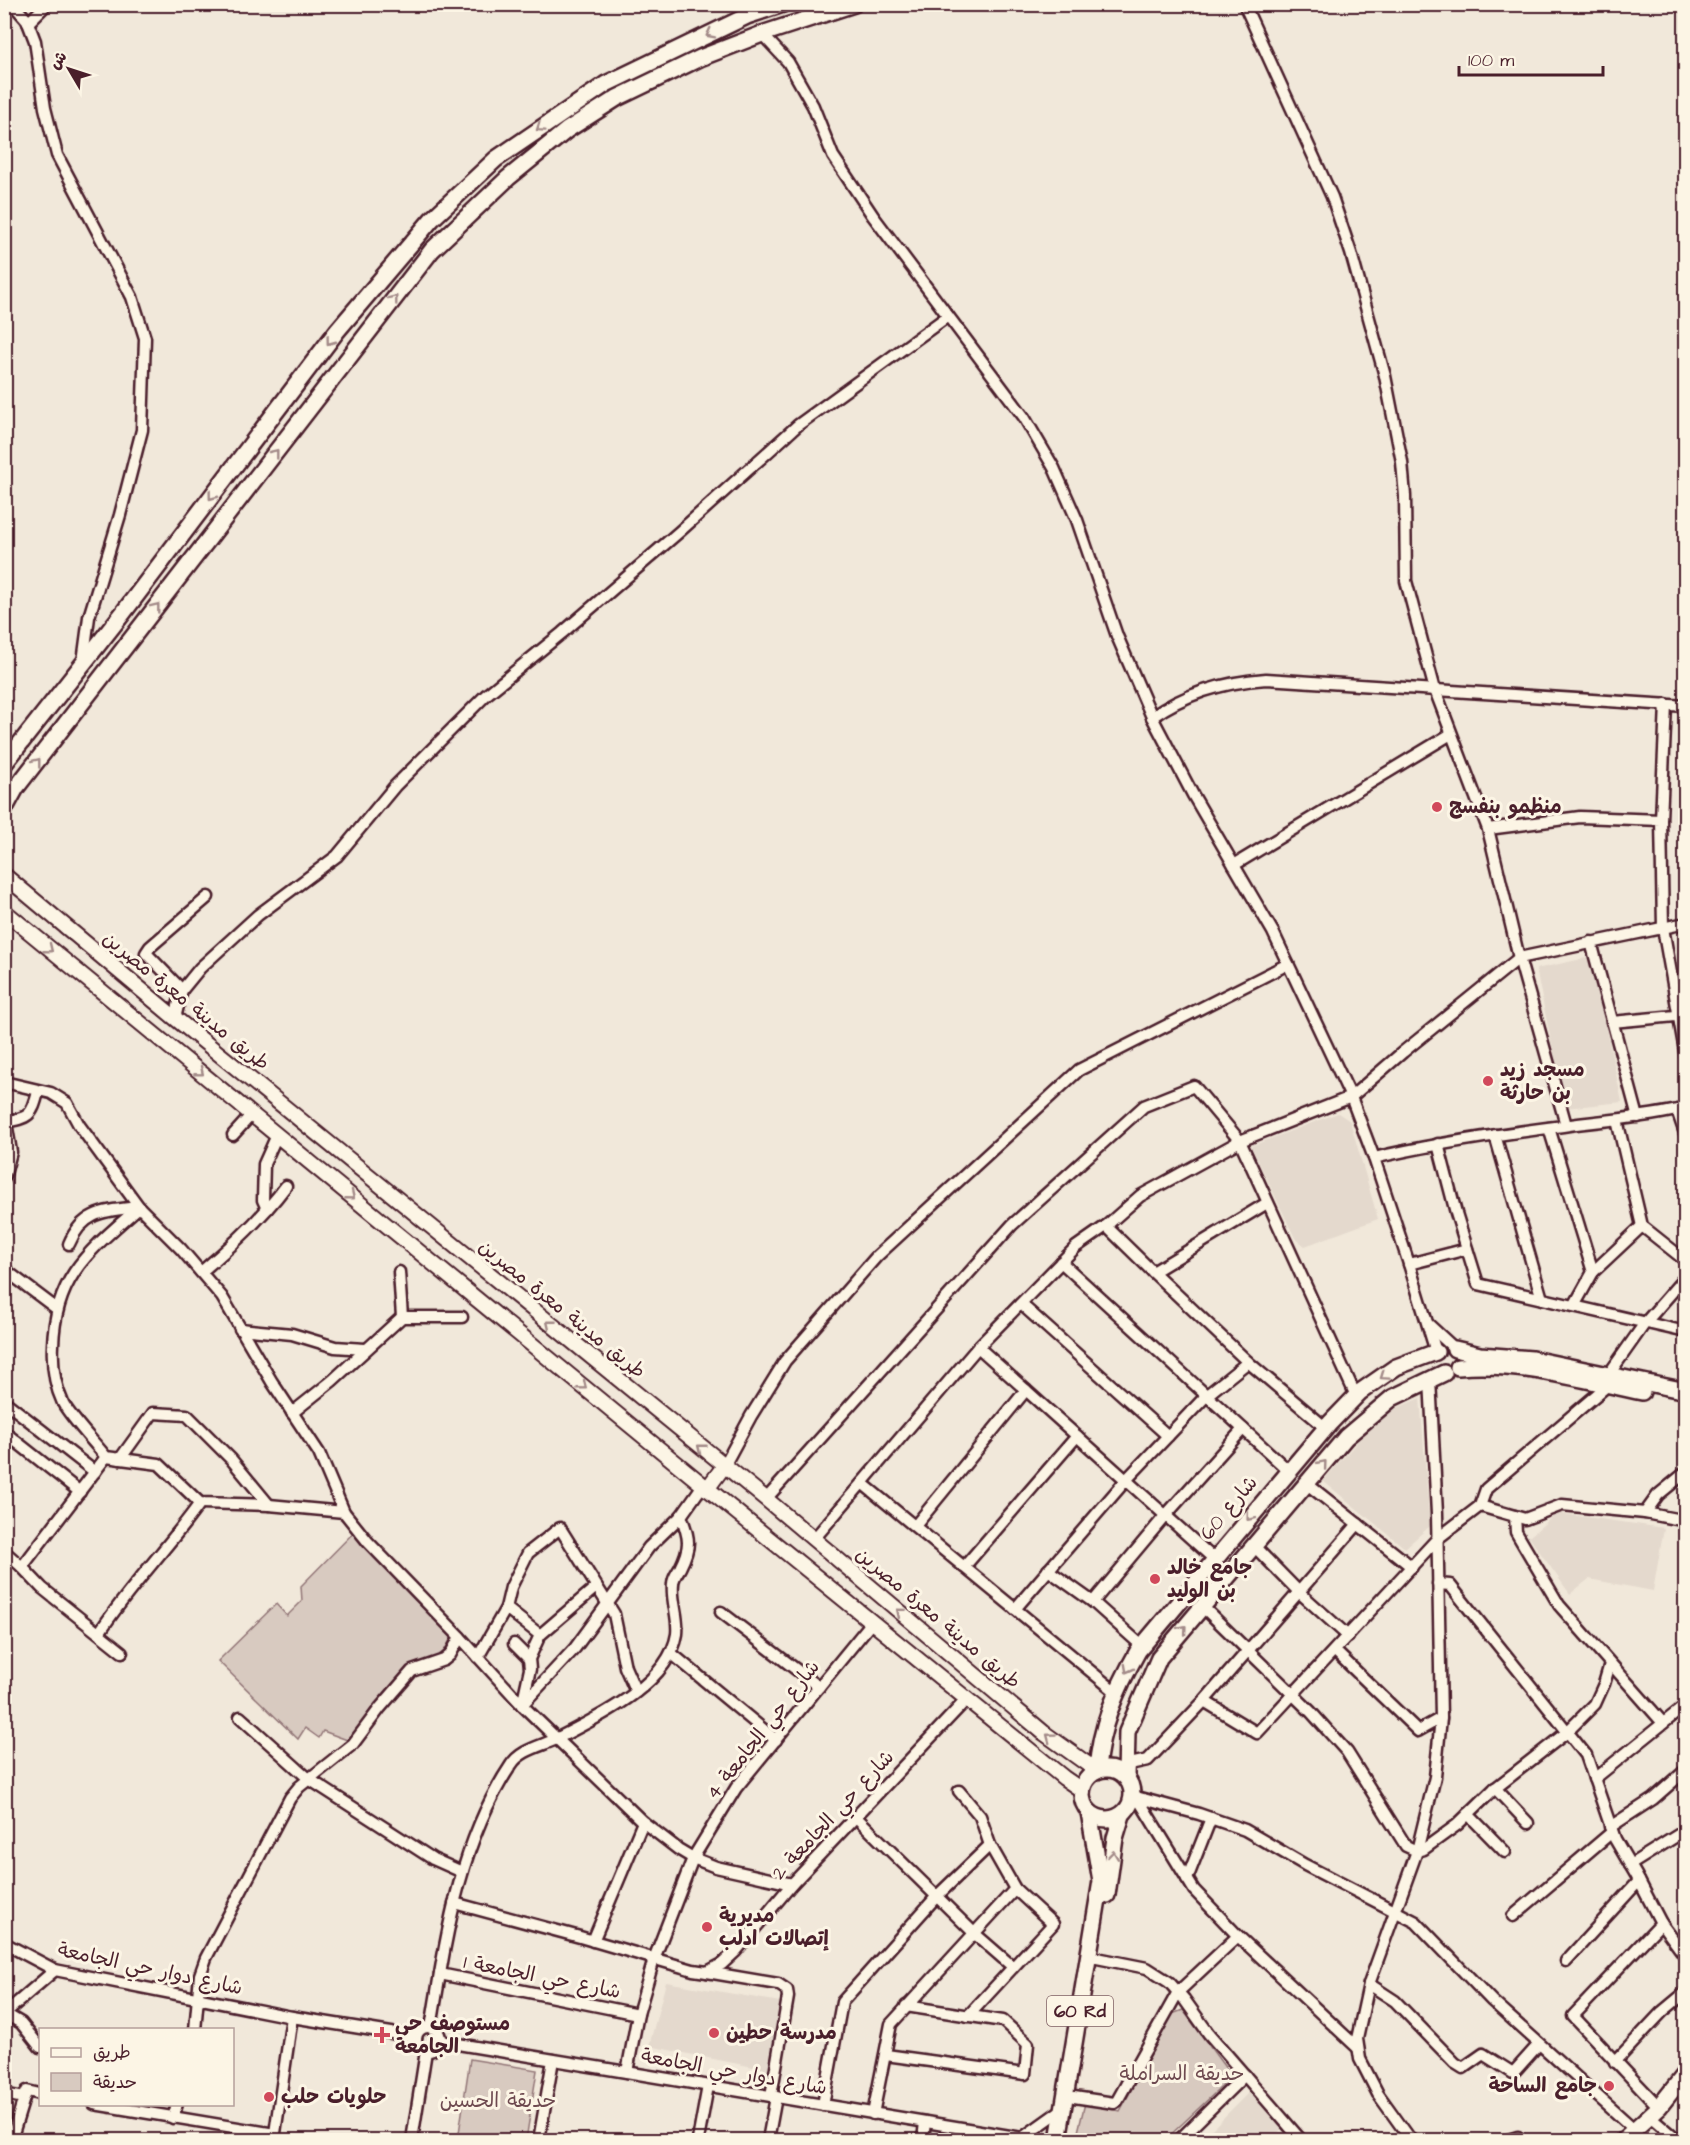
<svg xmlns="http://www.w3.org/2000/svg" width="1690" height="2145" font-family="'Architects Daughter','Playpen Sans Arabic',sans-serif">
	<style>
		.built { fill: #e4d9cd }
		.green { fill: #d8cac0; stroke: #917476; stroke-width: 1.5 }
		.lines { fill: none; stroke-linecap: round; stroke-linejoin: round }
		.street-casing { stroke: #4a1f2b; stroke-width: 15 }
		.secondary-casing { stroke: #4a1f2b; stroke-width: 18 }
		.primary-casing { stroke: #4a1f2b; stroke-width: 20 }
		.street { stroke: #fcf5e5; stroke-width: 10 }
		.secondary { stroke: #fcf5e5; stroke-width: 14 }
		.primary { stroke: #fcf5e5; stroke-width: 15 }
		.oneway { stroke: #a38a88 }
		.poi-dot { fill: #d1495b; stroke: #fcf5e5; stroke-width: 2 }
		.labels { text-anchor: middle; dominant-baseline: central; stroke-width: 6; stroke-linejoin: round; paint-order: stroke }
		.shield { fill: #fcf5e5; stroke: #7f5f63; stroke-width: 1.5 }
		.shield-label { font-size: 18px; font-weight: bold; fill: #4a1f2b }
		.poi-label { font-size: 20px; font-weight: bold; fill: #4a1f2b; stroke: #fcf5e5; text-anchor: start }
		.street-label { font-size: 20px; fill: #4a1f2b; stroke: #fcf5e5 }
		.park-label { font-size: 20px; fill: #6e4a50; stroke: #fcf5e5 }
	</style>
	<rect width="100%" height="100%" fill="#f1e8da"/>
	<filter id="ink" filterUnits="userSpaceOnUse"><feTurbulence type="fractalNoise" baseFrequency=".0167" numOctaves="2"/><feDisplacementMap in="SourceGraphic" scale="12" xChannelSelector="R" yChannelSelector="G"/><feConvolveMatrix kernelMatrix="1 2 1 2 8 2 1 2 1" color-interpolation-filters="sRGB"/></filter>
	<g filter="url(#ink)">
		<!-- built -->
		<g class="built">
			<polygon points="1591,957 1622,1102 1565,1108 1536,969"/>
			<polygon points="1338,1113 1350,1121 1378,1219 1305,1246 1295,1238 1251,1146"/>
			<polygon points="1420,1398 1430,1526 1405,1548 1323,1481 1381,1415"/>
			<polygon points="1557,1513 1664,1528 1653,1591 1589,1579 1570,1594 1529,1537"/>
			<polygon points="666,1982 780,2002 768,2070 649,2046"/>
			<polygon points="1250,2091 1283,2128 1269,2140 1201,2140"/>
		</g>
		<!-- green -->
		<g class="green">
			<polygon points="355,1531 413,1598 452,1636 442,1655 411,1666 371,1709 350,1741 323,1731 319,1738 305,1728 298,1739 218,1661 276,1604 287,1616 302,1601 301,1586"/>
			<polygon points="1183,2010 1232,2077 1165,2140 1076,2140 1085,2103 1120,2111 1172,2014"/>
			<polygon points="470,2059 537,2070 526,2140 458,2140"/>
		</g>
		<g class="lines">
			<defs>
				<g id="street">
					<polyline points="13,4 27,20 35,41 45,108 57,155 132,297 145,338 142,430 120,515 89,617 83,662"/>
					<polyline points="1244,4 1332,197 1351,253 1385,376 1402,462 1405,496 1406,581 1435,690 1488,829 1519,958 1566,1125"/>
					<polyline points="28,23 47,4"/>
					<polyline points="762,34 788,62 813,106 833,156 873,216 1024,417 1054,468 1077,520 1117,636 1152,717 1193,795 1273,932 1351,1097 1374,1158 1409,1264 1436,1352"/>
					<path d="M1152,717C1186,693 1225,682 1266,679L1686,706"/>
					<polyline points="1661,820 1666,704"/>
					<polyline points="1488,829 1580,817 1661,820 1663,928 1686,1057"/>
					<polyline points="1234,865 1451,734"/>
					<polyline points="1591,942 1638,1117"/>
					<polyline points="182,990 146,953 150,947 208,897"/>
					<polyline points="175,1018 182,990 200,968 258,915 337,856 395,786 486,695 562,633 679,532 798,425 948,316"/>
					<polyline points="1612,1022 1686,1015"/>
					<polyline points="4,1082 51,1093 67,1103 79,1125 139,1207 181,1249 222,1297 272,1382 319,1453 344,1512 368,1542 460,1637 522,1705 643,1822 678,1849 693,1858 716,1867 792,1884"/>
					<polyline points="1677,1110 1686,1136"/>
					<polyline points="1617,1120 1642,1226 1686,1261"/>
					<path d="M4,1122C29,1118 32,1116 38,1092"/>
					<polyline points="1549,1128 1593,1272 1574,1306"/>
					<polyline points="233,1135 252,1114"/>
					<polyline points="1495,1135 1542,1299"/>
					<polyline points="1438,1144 1456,1213 1478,1284 1686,1332"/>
					<path d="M1374,1158C1436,1143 1500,1134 1563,1126C1604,1120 1646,1118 1686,1108"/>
					<polyline points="4,1178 11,1152 6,1122"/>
					<polyline points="1267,1203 1153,1272 1248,1362 1326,1428"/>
					<path d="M139,1207C91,1250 55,1275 53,1345C52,1364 55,1386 63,1403C71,1418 95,1443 106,1457L159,1464L200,1503L269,1505L344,1512"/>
					<polyline points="267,1209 263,1200 264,1164 277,1135"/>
					<polyline points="1106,1226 1153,1272"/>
					<path d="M69,1244C83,1210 106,1211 139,1207"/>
					<polyline points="1061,1262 1289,1471"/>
					<polyline points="1409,1264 1467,1249"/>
					<polyline points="4,1269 57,1309"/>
					<path d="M201,1272C232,1246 262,1218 286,1186"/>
					<polyline points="399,1272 402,1317"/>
					<polyline points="1593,1272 1642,1226"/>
					<polyline points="1021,1304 1168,1436"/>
					<polyline points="1429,1325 1455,1349"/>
					<polyline points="240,1329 292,1334 335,1347 365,1349"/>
					<polyline points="978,1347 1214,1559"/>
					<polyline points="1609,1374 1645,1323 1686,1276"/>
					<polyline points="4,1401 95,1472"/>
					<polyline points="292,1413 332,1381 402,1317 462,1317"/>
					<polyline points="4,1432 80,1492"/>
					<polyline points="120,1459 153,1413 187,1415 231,1459 269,1505"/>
					<polyline points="724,1466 751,1416 785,1361 877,1256 1079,1070 1288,964"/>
					<polyline points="862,1483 1116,1692"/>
					<polyline points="1306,1483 1412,1567"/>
					<polyline points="766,1499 1012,1225 1144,1106 1194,1086 1240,1141 1356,1396"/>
					<polyline points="1480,1506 1486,1489 1608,1385"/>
					<polyline points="1645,1513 1658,1495 1686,1472"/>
					<polyline points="1515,1516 1516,1532 1559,1605 1663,1723"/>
					<polyline points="915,1526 1026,1390"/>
					<polyline points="814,1539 978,1347 1076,1247 1106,1226 1140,1196 1240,1141 1351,1097 1403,1052 1519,958 1686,923"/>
					<polyline points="1254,1546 1299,1592 1348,1636"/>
					<polyline points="4,1551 22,1567 42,1588 122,1652"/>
					<polyline points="22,1567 106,1457"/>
					<polyline points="964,1567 1077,1436"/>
					<polyline points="1048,1570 1093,1602 1142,1646"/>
					<polyline points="1438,1584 1450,1585 1586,1755 1615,1839 1636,1875 1661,1923 1686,1957"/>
					<polyline points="1093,1602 1165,1516 1243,1429"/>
					<polyline points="1202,1606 1311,1712 1347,1752 1406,1846 1417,1851 1424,1849 1457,1825 1493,1790 1566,1733 1595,1704 1604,1684 1610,1664"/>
					<polyline points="506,1608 511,1587 528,1553 560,1528 614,1614 625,1667 636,1692"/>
					<polyline points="1015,1609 1126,1480 1207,1395 1248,1362"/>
					<polyline points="721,1612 819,1687"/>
					<path d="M99,1633C129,1587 168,1548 200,1503"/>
					<polyline points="540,1635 596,1587"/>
					<polyline points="514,1644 529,1659"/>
					<polyline points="1335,1651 1418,1731 1441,1718"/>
					<polyline points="671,1653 776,1740"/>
					<polyline points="478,1657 506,1608 540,1635 529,1659 530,1669 522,1705"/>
					<polyline points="1204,1701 1257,1733 1437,1539 1480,1506 1525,1519 1562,1505 1645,1513 1686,1521"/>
					<polyline points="522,1705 575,1648 649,1547 681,1516 703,1485"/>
					<polyline points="240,1717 309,1779 433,1859 462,1872"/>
					<polyline points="1125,1765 1148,1760 1204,1701 1358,1524"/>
					<polyline points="1594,1779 1686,1705"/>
					<polyline points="1130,1784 1136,1797 1199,1814 1245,1830 1305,1865 1416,1922 1492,2001 1634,2129"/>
					<polyline points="1495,1788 1528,1823"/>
					<polyline points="959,1791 980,1816 990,1845 1015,1889 1053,1924 968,2016"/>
					<polyline points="1137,1797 1194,1890 1238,1936 1358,2048"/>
					<polyline points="1468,1814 1505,1852"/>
					<polyline points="856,1817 974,1933 1013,1967"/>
					<polyline points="1610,1827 1653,1799 1686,1770"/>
					<polyline points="1630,1865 1686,1830"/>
					<polyline points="1187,1879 1211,1818"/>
					<polyline points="454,1903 580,1937 693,1970 707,1972 722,1964 736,1951 792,1884 967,1699"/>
					<polyline points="1513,1916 1612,1832"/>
					<polyline points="593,1941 643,1822"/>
					<polyline points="4,1943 55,1970 292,2017 416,2037"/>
					<polyline points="1097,1958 1147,1968 1169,1982 1184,1999 1209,2034 1301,2140"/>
					<polyline points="1566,1961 1639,1881"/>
					<polyline points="707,1972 778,1984 787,1990 788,1997 771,2096"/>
					<polyline points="440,1974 638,2014"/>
					<polyline points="1369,1984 1395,2001 1455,2063 1463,2068 1483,2054 1513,2073 1539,2044"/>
					<polyline points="4,2013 21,2023 40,2047"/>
					<polyline points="4,2014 55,1970"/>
					<circle cx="428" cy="2039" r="12"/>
					<path d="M431,2028C446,1937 459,1843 511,1765C521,1749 543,1746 558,1738C599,1717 669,1684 677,1634C679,1617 671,1601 673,1584C673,1578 677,1573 680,1568C691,1546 690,1539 681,1516"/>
					<polyline points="195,2030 200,1975 206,1958 290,1798 299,1787 353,1744 380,1708 412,1671 444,1660 450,1655 460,1637"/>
					<polyline points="440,2041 1022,2138 1064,2108"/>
					<polyline points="886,2055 1025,2074 1028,2044 1003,2021 906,2006"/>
					<polyline points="1615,2062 1662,2012 1686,1992"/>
					<polyline points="627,2072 638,2014 654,1959 693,1858 736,1788 872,1622"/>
					<polyline points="4,2094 24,2098 27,2091 40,2094"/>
					<polyline points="1074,2097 1114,2103 1117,2101 1178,1992 1238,1936"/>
					<polyline points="94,2104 275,2134"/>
					<polyline points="823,2105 842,2002 937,1896 990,1845"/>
					<polyline points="1659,2107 1573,2016 1661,1923"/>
					<polyline points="873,2114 891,2024 1015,1889"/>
					<polyline points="1650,2116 1678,2140"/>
					<polyline points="173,2118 177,2104"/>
					<polyline points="11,2140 24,2098"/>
					<polyline points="274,2140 292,2017"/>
					<polyline points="412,2140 426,2051"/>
					<polyline points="539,2140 553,2060"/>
					<polyline points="698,2140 708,2086"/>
					<polyline points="768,2140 776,2097"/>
					<polyline points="923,2140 925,2122"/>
					<polyline points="1179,2140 1245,2075"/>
					<polyline points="1411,2140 1378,2094 1360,2059 1357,2039 1369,1984 1417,1851 1435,1777 1441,1718 1437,1514 1430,1379"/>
					<polyline points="1508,2140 1518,2137 1521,2140"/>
				</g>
				<g id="secondary">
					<polyline points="4,875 175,1018 766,1499 1044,1733 1097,1771"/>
					<polyline points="4,911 703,1485 1064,1778 1083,1791"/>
					<polyline points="707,1489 724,1466"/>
				</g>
				<g id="primary">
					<polyline points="4,764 123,613 337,331 432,219 496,159 606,84 747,16 783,4"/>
					<polyline points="4,810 16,788 432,250 508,178 567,130 617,98 700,58 762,34 854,4"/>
					<polyline points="1455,1349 1480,1355 1532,1359 1686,1391"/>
					<path d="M1458,1367C1518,1361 1583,1380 1642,1392"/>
					<circle cx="1107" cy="1794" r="25"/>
					<path d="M1097,1771C1100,1726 1116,1690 1138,1651L1330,1423L1360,1392L1396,1367L1436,1352"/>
					<polyline points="1126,1777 1127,1732 1159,1658 1346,1437 1392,1398 1444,1373"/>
					<polyline points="1107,1895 1115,1838 1122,1815"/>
					<polyline points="1058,2140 1101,1881 1089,1812"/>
					<polyline points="1623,2140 1659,2107 1686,2073"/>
				</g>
			</defs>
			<!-- street casing -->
			<use href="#street" class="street-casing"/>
			<!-- secondary casing -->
			<use href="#secondary" class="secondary-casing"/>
			<!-- primary casing -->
			<use href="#primary" class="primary-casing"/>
			<!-- street -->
			<use href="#street" class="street"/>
			<!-- secondary -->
			<use href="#secondary" class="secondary"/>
			<!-- primary -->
			<use href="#primary" class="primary"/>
		</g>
		<!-- one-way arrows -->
		<defs><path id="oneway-chevron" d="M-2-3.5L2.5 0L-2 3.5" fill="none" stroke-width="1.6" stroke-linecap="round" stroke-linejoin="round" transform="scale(1.5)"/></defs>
		<g class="oneway">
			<use href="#oneway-chevron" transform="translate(710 34) rotate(153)"/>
			<use href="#oneway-chevron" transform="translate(540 128) rotate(145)"/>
			<use href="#oneway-chevron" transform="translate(394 299) rotate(-52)"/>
			<use href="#oneway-chevron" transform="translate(330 341) rotate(127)"/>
			<use href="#oneway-chevron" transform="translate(275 453) rotate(-52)"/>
			<use href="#oneway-chevron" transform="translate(212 496) rotate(127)"/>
			<use href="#oneway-chevron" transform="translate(156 607) rotate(-52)"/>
			<use href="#oneway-chevron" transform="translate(37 762) rotate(-52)"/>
			<use href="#oneway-chevron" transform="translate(49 949) rotate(39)"/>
			<use href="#oneway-chevron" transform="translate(200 1072) rotate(39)"/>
			<use href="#oneway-chevron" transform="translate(351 1196) rotate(39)"/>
			<use href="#oneway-chevron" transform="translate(550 1324) rotate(-141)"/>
			<use href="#oneway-chevron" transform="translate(1384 1376) rotate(145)"/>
			<use href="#oneway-chevron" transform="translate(583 1386) rotate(39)"/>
			<use href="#oneway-chevron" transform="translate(701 1448) rotate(-141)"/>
			<use href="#oneway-chevron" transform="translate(1323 1464) rotate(-50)"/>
			<use href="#oneway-chevron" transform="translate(1250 1517) rotate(130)"/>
			<use href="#oneway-chevron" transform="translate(900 1612) rotate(-140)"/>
			<use href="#oneway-chevron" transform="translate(1183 1629) rotate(-50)"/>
			<use href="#oneway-chevron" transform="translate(1128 1669) rotate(118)"/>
			<use href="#oneway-chevron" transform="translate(1050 1737) rotate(-143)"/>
			<use href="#oneway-chevron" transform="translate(1113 1855) rotate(-83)"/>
		</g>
	</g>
	<!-- markers -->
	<g class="poi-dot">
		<circle cx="1437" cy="807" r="6"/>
		<circle cx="1488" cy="1081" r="6"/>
		<circle cx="1155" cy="1579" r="6"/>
		<circle cx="707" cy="1927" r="6"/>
		<circle cx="714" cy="2033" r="6"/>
		<path d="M379 2026h6v6h6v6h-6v6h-6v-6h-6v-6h6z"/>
		<circle cx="1609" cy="2086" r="6"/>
		<circle cx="269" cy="2097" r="6"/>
	</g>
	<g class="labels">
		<!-- shield labels -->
		<rect class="shield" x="1047" y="1996" width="66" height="30" rx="4.5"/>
		<g class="shield-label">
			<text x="1080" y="2011">60 Rd</text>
		</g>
		<!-- poi labels -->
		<g class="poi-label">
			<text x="1449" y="807">منظمو بنفسج</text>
			<text x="1500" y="1070">مسجد زيد<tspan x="1500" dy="23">بن حارثة</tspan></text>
			<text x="1167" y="1568">جامع خالد<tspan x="1167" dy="23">بن الوليد</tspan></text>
			<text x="719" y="1916">مديرية<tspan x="719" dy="23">إتصالات ادلب</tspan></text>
			<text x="395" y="2024">مستوصف حي<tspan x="395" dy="23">الجامعة</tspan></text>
			<text x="726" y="2033">مدرسة حطين</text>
			<text x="1597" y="2086" text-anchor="end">جامع الساحة</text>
			<text x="281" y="2097">حلويات حلب</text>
		</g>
		<!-- street labels -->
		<g class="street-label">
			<text transform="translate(186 1001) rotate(39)">طريق مدينة معرة مصرين</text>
			<text transform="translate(562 1309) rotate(39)">طريق مدينة معرة مصرين</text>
			<text transform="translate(1229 1508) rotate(-50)">شارع 60</text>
			<text transform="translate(938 1618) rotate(40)">طريق مدينة معرة مصرين</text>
			<text transform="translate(763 1730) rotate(-52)">شارع حي الجامعة 4</text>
			<text transform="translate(833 1815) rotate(-47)">شارع حي الجامعة 2</text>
			<text transform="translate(150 1969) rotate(12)">شارع دوار حي الجامعة</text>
			<text transform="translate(542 1977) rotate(11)">شارع حي الجامعة 1</text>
			<text transform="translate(734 2072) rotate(10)">شارع دوار حي الجامعة</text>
		</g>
		<!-- park labels -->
		<g class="park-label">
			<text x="1182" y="2074">حديقة السراملة</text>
			<text x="498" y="2101">حديقة الحسين</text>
		</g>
	</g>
	<!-- margin -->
	<rect width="1690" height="2145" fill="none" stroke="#fcf5e5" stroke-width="24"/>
	<rect x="12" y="12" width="1666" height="2121" fill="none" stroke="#4a1f2b" stroke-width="2" filter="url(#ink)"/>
	<!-- legend -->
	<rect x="39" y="2028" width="195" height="78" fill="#fcf5e5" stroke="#b59f9b" stroke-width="1.5"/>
	<rect x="51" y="2048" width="30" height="9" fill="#fcf5e5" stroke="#b59f9b" stroke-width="1.5"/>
	<text x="93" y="2058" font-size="18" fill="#4a1f2b">طريق</text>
	<rect x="51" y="2073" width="30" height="18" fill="#d8cac0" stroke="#b59f9b" stroke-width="1.5"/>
	<text x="93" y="2088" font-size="18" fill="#4a1f2b">حديقة</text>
	<!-- north arrow -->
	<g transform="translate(69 69) rotate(309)" stroke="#fcf5e5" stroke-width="4.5" paint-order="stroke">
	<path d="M0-4.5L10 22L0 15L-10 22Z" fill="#4a1f2b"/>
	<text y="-9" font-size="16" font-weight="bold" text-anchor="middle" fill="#4a1f2b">ش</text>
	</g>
	<!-- scale -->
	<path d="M1459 66v9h144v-9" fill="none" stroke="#4a1f2b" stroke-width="3"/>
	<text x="1468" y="66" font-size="18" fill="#4a1f2b" stroke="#fcf5e5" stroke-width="4.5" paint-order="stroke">100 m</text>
</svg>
